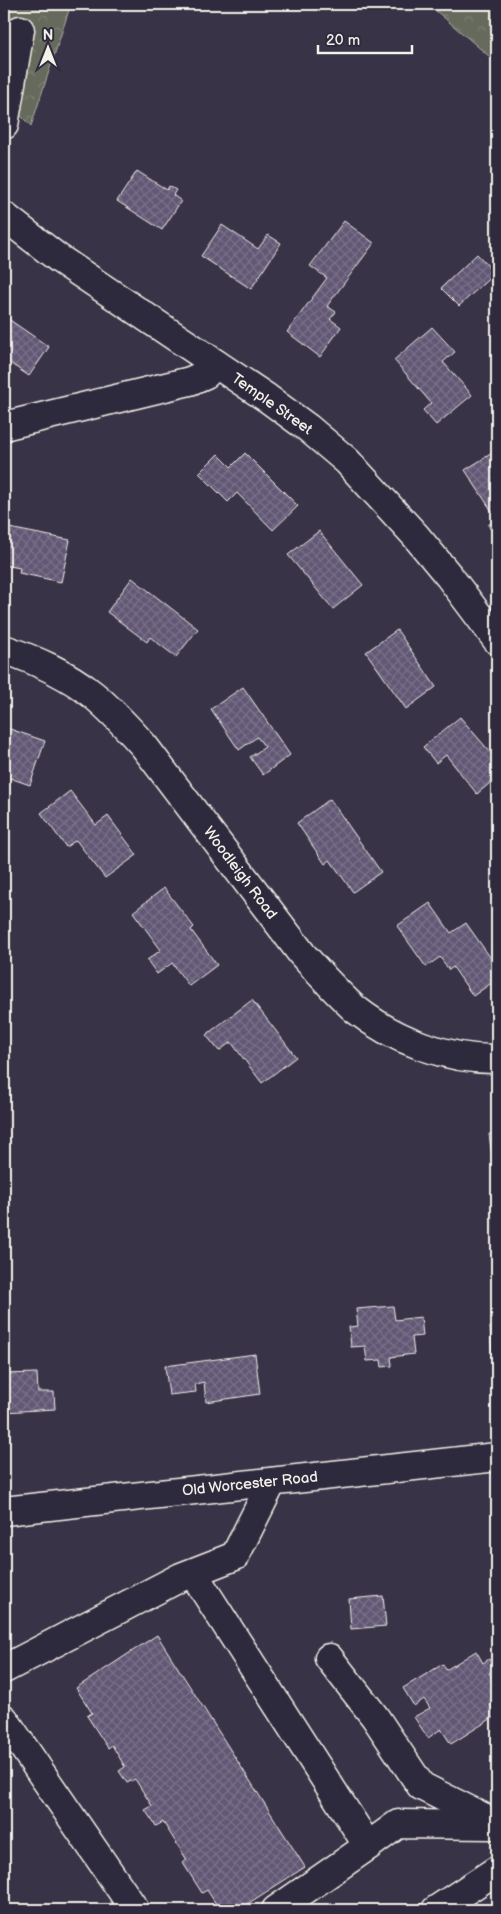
<svg xmlns="http://www.w3.org/2000/svg" width="501" height="1914" font-family="'Balsamiq Sans',sans-serif">
	<style>
		.park { fill: url(#park-crowns); stroke: #adaea2 }
		.building { fill: url(#building-cross-hatch); stroke: #f4f1e8 }
		.lines { fill: none; stroke-linecap: round; stroke-linejoin: round }
		.minor-casing { stroke: #f4f1e8; stroke-width: 31 }
		.highway-casing { stroke: #f4f1e8; stroke-width: 31 }
		.minor { stroke: #2f2a3d; stroke-width: 28 }
		.highway { stroke: #2f2a3d; stroke-width: 28 }
		.labels { text-anchor: middle; dominant-baseline: central; stroke-width: 4; stroke-linejoin: round; paint-order: stroke }
		.street-label { font-size: 15px; fill: #f4f1e8; stroke: #2f2a3d }
	</style>
	<defs>
		<pattern id="park-crowns" width="20" height="18" patternUnits="userSpaceOnUse" patternTransform="scale(1.25)"><rect width="20" height="18" fill="#666a5c"/><path d="M2 6a3 3 0 1 1 6 0M12 15a3 3 0 1 1 6 0" fill="none" stroke="#7c8073"/></pattern>
		<pattern id="building-cross-hatch" width="8" height="8" patternUnits="userSpaceOnUse" patternTransform="scale(1.25)"><rect width="8" height="8" fill="#625875"/><path d="M0 0l8 8M0 8l8-8" fill="none" stroke="#797089"/></pattern>
	</defs>
	<rect width="100%" height="100%" fill="#393348"/>
	<filter id="ink" filterUnits="userSpaceOnUse"><feTurbulence type="fractalNoise" baseFrequency=".02" numOctaves="2"/><feDisplacementMap in="SourceGraphic" scale="10" xChannelSelector="R" yChannelSelector="G"/><feConvolveMatrix kernelMatrix="1 2 1 2 8 2 1 2 1" color-interpolation-filters="sRGB"/></filter>
	<g filter="url(#ink)">
		<!-- park -->
		<g class="park">
			<polygon points="4,4 71,4 31,126 4,99"/>
			<polygon points="428,4 497,4 497,63"/>
		</g>
		<!-- building -->
		<g class="building">
			<polygon points="137,171 167,190 169,186 176,190 173,195 181,201 162,230 117,201"/>
			<polygon points="344,221 374,243 327,306 336,312 330,319 341,327 320,357 287,332 327,278 310,266"/>
			<polygon points="222,225 258,249 268,235 281,243 251,289 201,256"/>
			<polygon points="477,254 495,273 459,306 441,288"/>
			<polygon points="4,316 49,347 29,376 4,359"/>
			<polygon points="432,327 455,352 443,362 472,395 436,425 423,410 431,403 394,360"/>
			<polygon points="497,450 497,530 493,533 488,525 497,519 465,470"/>
			<polygon points="245,453 298,506 273,530 237,493 228,502 199,473 218,454 231,467"/>
			<polygon points="4,527 70,540 61,582 19,573 20,568 4,565"/>
			<polygon points="319,531 363,585 333,609 288,555"/>
			<polygon points="132,578 198,629 176,657 150,637 147,642 107,612"/>
			<polygon points="397,630 436,687 406,709 366,652"/>
			<polygon points="243,687 290,755 263,775 250,757 265,747 257,737 239,750 211,709"/>
			<polygon points="460,717 497,760 497,777 477,794 446,755 436,763 423,747"/>
			<polygon points="4,727 45,741 30,785 4,776"/>
			<polygon points="70,791 96,825 108,816 137,855 105,878 76,840 66,847 41,813"/>
			<polygon points="330,799 381,872 353,892 330,860 325,864 297,823"/>
			<polygon points="164,888 194,927 191,930 217,965 189,986 172,963 157,974 147,960 161,950 133,912"/>
			<polygon points="430,903 451,933 466,923 497,967 497,979 473,996 453,967 449,970 440,957 426,967 397,926"/>
			<polygon points="252,1000 296,1057 262,1083 231,1042 219,1051 206,1035"/>
			<polygon points="497,1133 497,1185 496,1185 489,1134"/>
			<polygon points="393,1306 395,1320 421,1317 423,1336 412,1337 414,1354 391,1357 392,1366 382,1367 381,1360 367,1361 365,1346 351,1347 349,1327 358,1326 356,1309"/>
			<polygon points="497,1326 497,1371 493,1371 490,1327"/>
			<polygon points="255,1354 260,1394 206,1402 204,1382 195,1384 196,1392 169,1395 165,1366"/>
			<polygon points="37,1373 38,1392 54,1392 55,1409 4,1412 4,1421 4,1374"/>
			<polygon points="383,1596 386,1626 351,1629 349,1599"/>
			<polygon points="157,1635 305,1867 238,1910 220,1910 207,1890 202,1893 183,1863 187,1860 163,1822 156,1826 145,1810 152,1806 135,1779 127,1783 119,1771 125,1767 112,1745 108,1748 87,1716 92,1713 76,1688"/>
			<polygon points="476,1651 483,1663 489,1659 495,1669 489,1673 497,1687 497,1701 490,1705 497,1715 451,1744 441,1729 428,1738 414,1717 430,1708 424,1699 414,1706 403,1688 443,1664 446,1670"/>
		</g>
		<g class="lines">
			<defs>
				<g id="minor">
					<polyline points="4,125 20,30"/>
					<polyline points="4,216 58,258 267,398 308,428 347,461 415,535 449,576 497,640"/>
					<polyline points="4,426 190,381 206,374 216,364"/>
					<path d="M4,649C35,660 66,673 92,694C111,709 128,728 144,746L302,954C319,973 336,992 355,1009C394,1040 448,1060 497,1059"/>
					<polyline points="4,1511 497,1457"/>
					<polyline points="193,1573 368,1846 276,1910"/>
					<polyline points="329,1658 375,1717 421,1786 497,1824"/>
					<polyline points="4,1669 181,1577 235,1556 272,1482"/>
					<polyline points="4,1719 135,1910"/>
					<polyline points="368,1846 398,1824 492,1825"/>
				</g>
				<polyline id="highway" points="436,1910 497,1870"/>
			</defs>
			<!-- minor casing -->
			<use href="#minor" class="minor-casing"/>
			<!-- highway casing -->
			<use href="#highway" class="highway-casing"/>
			<!-- minor -->
			<use href="#minor" class="minor"/>
			<!-- highway -->
			<use href="#highway" class="highway"/>
		</g>
	</g>
	<g class="labels">
		<!-- street labels -->
		<g class="street-label">
			<text transform="translate(272 404) rotate(35)">Temple Street</text>
			<text transform="translate(240 873) rotate(53)">Woodleigh Road</text>
			<text transform="translate(250 1484) rotate(-6)">Old Worcester Road</text>
		</g>
	</g>
	<!-- margin -->
	<rect width="501" height="1914" fill="none" stroke="#2f2a3d" stroke-width="20"/>
	<rect x="10" y="10" width="481" height="1894" fill="none" stroke="#f4f1e8" stroke-width="2" filter="url(#ink)"/>
	<!-- north arrow -->
	<g transform="translate(48 48)" stroke="#2f2a3d" stroke-width="4" paint-order="stroke">
	<path d="M0-4L9 19L0 12L-9 19Z" fill="#f4f1e8"/>
	<text y="-8" font-size="14" font-weight="bold" text-anchor="middle" fill="#f4f1e8">N</text>
	</g>
	<!-- scale -->
	<path d="M318 45v8h94v-8" fill="none" stroke="#f4f1e8" stroke-width="2.5"/>
	<text x="326" y="45" font-size="15" fill="#f4f1e8" stroke="#2f2a3d" stroke-width="4" paint-order="stroke">20 m</text>
</svg>
